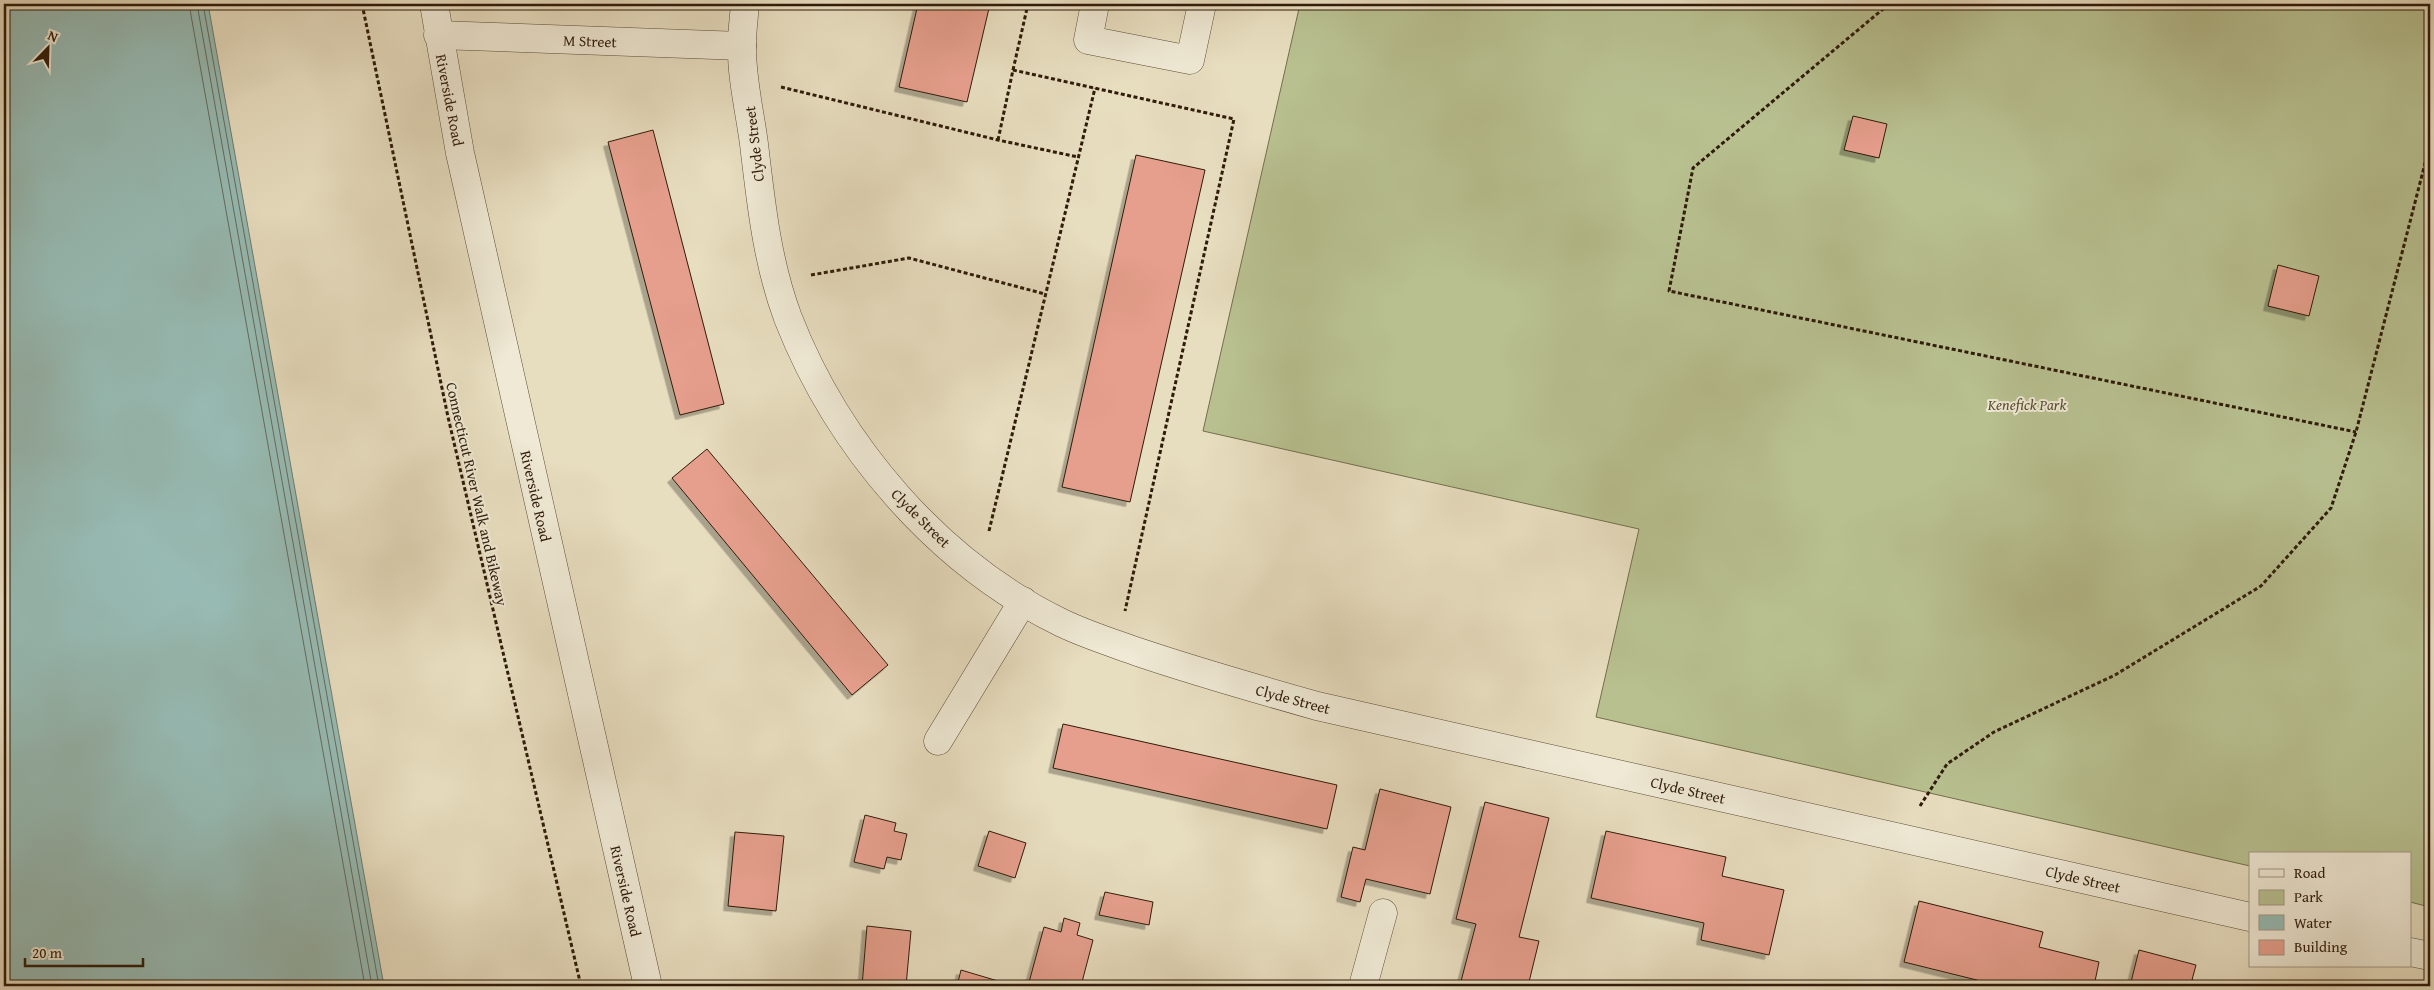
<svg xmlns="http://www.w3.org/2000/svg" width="2434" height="990" font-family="'Gentium Book Plus',serif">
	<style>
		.green { fill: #b8c090; stroke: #746e4c }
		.water { fill: #97bbb4; stroke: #6d7b70 }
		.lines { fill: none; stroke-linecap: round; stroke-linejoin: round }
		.shore { stroke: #636b5e; stroke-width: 1 }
		.building { fill: #e69f8d; stroke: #2f1b09; filter: url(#shadow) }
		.minor-casing { stroke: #5d4c36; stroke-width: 29 }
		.path { stroke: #2f1b09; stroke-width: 3; stroke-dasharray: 4 2.5; stroke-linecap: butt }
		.minor { stroke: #efe9d5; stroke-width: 28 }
		.labels { text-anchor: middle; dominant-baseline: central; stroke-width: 4; stroke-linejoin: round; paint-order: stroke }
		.street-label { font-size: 15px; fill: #2f1b09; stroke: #efe9d5 }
		.park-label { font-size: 15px; font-style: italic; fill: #584d32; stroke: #efe9d5 }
	</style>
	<defs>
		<filter id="shadow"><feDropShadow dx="-4.5" dy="4.5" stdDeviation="0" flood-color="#0004"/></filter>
	</defs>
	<rect width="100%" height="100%" fill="#e7ddbf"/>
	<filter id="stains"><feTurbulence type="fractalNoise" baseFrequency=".004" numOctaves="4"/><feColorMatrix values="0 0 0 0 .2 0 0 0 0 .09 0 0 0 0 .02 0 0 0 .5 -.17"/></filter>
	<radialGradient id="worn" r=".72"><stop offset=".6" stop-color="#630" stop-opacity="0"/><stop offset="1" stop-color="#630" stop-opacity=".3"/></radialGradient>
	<!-- green -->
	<polygon class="green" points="1300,4 2430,4 2430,907 2410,902 2410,854 2250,854 2250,866 1596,717 1639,529 1203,431"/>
	<!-- water -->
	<polygon class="water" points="4,4 208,4 384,986 4,986"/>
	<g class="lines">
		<!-- shore -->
		<g class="shore">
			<polyline points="189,4 365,986"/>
			<polyline points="197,4 372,986"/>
			<polyline points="203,4 379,986"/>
		</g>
	</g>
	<!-- building -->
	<g class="building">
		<polygon points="918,4 990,4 967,102 899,87"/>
		<polygon points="1853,116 1887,124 1879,158 1844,150"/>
		<polygon points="653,130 724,404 680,415 608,142"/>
		<polygon points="1136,155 1205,170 1130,502 1062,487"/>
		<polygon points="2278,265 2319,276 2309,316 2268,306"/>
		<polygon points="707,449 888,665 852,695 672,478"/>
		<polygon points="1063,724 1337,785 1327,829 1053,768"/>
		<polygon points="1380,789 1451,807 1430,894 1366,879 1360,902 1341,897 1353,847 1365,850"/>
		<polygon points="1485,802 1549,818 1519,937 1539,941 1528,986 1460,985 1476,924 1456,919"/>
		<polygon points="865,815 896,823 894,831 907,834 901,860 887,857 884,869 854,862"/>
		<polygon points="989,831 1026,843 1015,878 978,866"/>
		<polygon points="1606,831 1726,857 1722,876 1784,890 1769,955 1701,940 1704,923 1591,898"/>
		<polygon points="735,832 784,836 776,911 728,906"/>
		<polygon points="1105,892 1153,902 1149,925 1099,915"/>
		<polygon points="1919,901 2043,932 2039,947 2099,962 2094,986 2001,986 1904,962"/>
		<polygon points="1064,918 1080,923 1077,935 1093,940 1081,986 1072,984 1072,986 1028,986 1044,927 1061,932"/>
		<polygon points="867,926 911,931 906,986 862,986"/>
		<polygon points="2139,950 2196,965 2192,980 2216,986 2130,986"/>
		<polygon points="961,970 998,981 997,986 957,986"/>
	</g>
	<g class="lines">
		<defs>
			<g id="minor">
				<polyline points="434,4 460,153 648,986"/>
				<path d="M745,4C744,17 742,31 742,44C741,76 750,113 754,144C761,203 767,262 788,318C838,446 938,563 1062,623C1087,635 1113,643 1138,652C1197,672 1257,689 1317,706L2250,917"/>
				<polyline points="1095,4 1088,40 1190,60 1202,4"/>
				<polyline points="438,35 742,46"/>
				<polyline points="938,741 1023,601"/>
				<polyline points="2410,952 2430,956"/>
				<polyline points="1363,986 1383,913"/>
			</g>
		</defs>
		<!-- minor casing -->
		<use href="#minor" class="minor-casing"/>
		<!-- path -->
		<g class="path">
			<polyline points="362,4 448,417 581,986"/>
			<polyline points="1889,4 1693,168 1669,291 2356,432"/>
			<polyline points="1013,70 1028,4"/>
			<polyline points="781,87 998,140 1078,157"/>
			<polyline points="998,140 1013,70 1234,119 1125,611"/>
			<polyline points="811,275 909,258 1045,294"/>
			<polyline points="989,531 1095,88"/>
			<polyline points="1920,806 1947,764 1994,732 2115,675 2261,586 2331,508 2356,432 2430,144"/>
		</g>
		<!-- minor -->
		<use href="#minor" class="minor"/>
	</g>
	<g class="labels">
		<!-- street labels -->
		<g class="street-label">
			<text transform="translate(590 41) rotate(2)">M Street</text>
			<text transform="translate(450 100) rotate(79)">Riverside Road</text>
			<text transform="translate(754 144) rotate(-97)">Clyde Street</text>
			<text transform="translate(477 494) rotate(77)">Connecticut River Walk and Bikeway</text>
			<text transform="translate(536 496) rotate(77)">Riverside Road</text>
			<text transform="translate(921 518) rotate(45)">Clyde Street</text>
			<text transform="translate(1293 699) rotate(15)">Clyde Street</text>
			<text transform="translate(1688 790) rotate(13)">Clyde Street</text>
			<text transform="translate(2083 879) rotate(13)">Clyde Street</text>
			<text transform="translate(626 891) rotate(77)">Riverside Road</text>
		</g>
		<!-- park labels -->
		<g class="park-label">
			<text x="2027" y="404">Kenefick Park</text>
		</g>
	</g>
	<!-- margin -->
	<rect width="2434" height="990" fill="none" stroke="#e7ddbf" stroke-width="20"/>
	<rect x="5" y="5" width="2424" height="980" fill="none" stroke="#2f1b09" stroke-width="2.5"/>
	<rect x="10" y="10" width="2414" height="970" fill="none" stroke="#2f1b09"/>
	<!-- legend -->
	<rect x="2249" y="852" width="162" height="115" fill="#efe9d5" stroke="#a29783"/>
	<rect x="2259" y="869" width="25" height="8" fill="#efe9d5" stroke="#a29783"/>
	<text x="2294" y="878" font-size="15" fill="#2f1b09">Road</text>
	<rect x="2259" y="890" width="25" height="15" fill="#b8c090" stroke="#a29783"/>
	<text x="2294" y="902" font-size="15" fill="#2f1b09">Park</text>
	<rect x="2259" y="915" width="25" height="15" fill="#97bbb4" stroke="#a29783"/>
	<text x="2294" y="928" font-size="15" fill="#2f1b09">Water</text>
	<rect x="2259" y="940" width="25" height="15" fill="#e69f8d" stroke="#a29783"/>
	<text x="2294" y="952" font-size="15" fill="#2f1b09">Building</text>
	<!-- north arrow -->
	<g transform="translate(48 48) rotate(23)" stroke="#efe9d5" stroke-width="4" paint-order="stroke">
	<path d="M0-4L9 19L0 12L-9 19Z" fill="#2f1b09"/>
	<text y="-8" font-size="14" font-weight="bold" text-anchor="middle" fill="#2f1b09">N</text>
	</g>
	<!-- scale -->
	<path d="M25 958v8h118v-8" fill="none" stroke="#2f1b09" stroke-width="2.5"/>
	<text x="32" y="958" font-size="15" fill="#2f1b09" stroke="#efe9d5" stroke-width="4" paint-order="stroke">20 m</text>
	<rect width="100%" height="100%" filter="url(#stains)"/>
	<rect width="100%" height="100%" fill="url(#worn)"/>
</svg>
